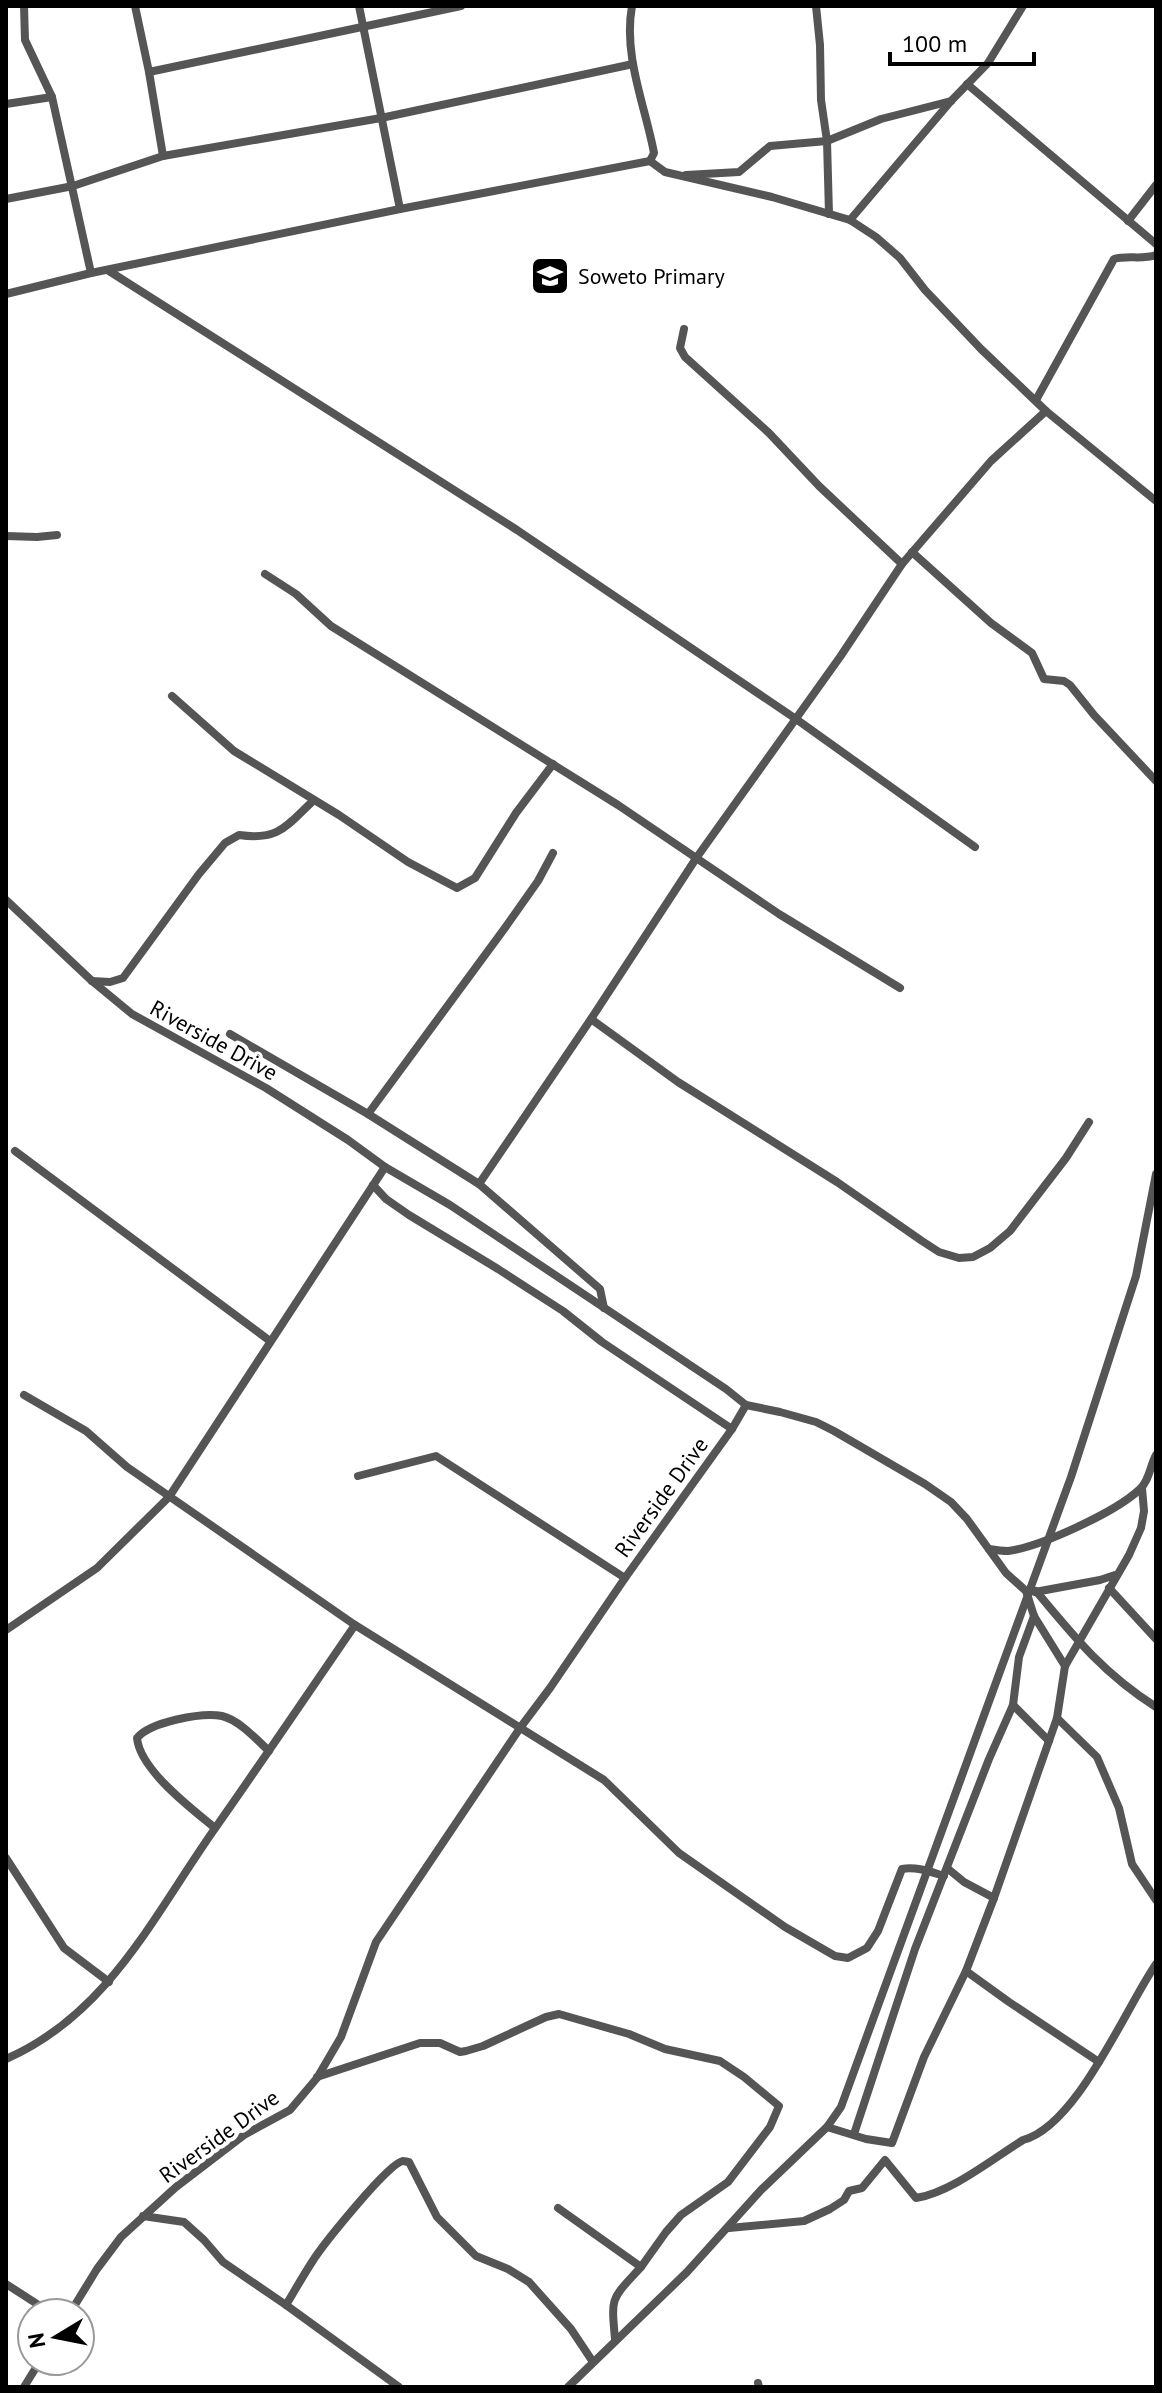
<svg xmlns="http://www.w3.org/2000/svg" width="1162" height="2393" font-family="'PT Sans',sans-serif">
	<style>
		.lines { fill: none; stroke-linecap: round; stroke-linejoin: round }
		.minor { stroke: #555; stroke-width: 8 }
		.labels { text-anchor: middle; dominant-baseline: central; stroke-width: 8; stroke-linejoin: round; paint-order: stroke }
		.poi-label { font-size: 22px; fill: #000; stroke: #fff; text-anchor: start }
		.street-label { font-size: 22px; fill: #000; stroke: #fff }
	</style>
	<rect width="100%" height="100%" fill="#fff"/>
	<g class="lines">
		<!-- minor -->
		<g class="minor">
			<polyline points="24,6 25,40 52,97 91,273"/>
			<polyline points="135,6 149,72 163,156"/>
			<polyline points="359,6 400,209"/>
			<path d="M632,6C623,56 645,105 654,153L650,161"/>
			<polyline points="816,6 820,45 821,100 827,141 829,214"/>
			<polyline points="149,72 461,6"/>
			<polyline points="967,84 1156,244"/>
			<polyline points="6,104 52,97"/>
			<polyline points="650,161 665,172 772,197 850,220 876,237 900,258 925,290 981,349 1046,411 1156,501"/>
			<polyline points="686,175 739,172 770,146 827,141 881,119 951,101"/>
			<polyline points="6,199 73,186 163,156 381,118 633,64"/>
			<polyline points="850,220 951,101 988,63 1023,6"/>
			<polyline points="1128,221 1156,185"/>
			<polyline points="109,271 517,530 796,719 975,847"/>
			<polyline points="6,294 91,273 400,209 650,161"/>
			<polyline points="684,329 680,348 685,357 769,433 819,486 902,564"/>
			<path d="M1036,400L1114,259C1128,255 1142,260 1156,255"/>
			<polyline points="6,536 37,537 57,535"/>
			<polyline points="912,552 991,623 1032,653 1044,679 1064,681 1070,685 1094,715 1156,781"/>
			<polyline points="265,574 296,594 331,626 618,805 779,914 900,988"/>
			<polyline points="172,696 234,751 339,815 408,862 457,888 475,878 516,813 553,764"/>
			<polyline points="6,900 92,981 132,1014 266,1088 348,1140 385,1167 450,1205 726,1389 746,1405 732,1429 625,1578 550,1688 520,1728 376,1942 341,2037 317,2078 290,2110 244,2135 176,2187 121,2237 97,2269 70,2313"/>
			<path d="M92,981L110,982L123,978L199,874L225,843L239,835C280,841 287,825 314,800"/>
			<polyline points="591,1019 678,1082 837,1182 922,1241 939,1252 959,1258 973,1257 990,1248 1010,1231 1066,1158 1089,1122"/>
			<polyline points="230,1034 368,1114 479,1184 600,1289 604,1308"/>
			<polyline points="368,1114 507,925 538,881 553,853"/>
			<polyline points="15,1151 270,1341"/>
			<polyline points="479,1184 591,1019 697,857 840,657 902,564 991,461 1046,411"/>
			<polyline points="373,1185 386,1199 409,1215 498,1269 563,1311 602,1342 732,1429"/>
			<path d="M24,1395L86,1431L127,1467L355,1625L604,1780L679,1853L785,1927L835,1956L848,1958L867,1948L878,1931L902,1869C916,1866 931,1872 944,1876"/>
			<polyline points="746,1405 780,1412 816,1422 834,1431 925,1484 951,1502 967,1519 1006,1573 1026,1591 1034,1616 1065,1666"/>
			<polyline points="358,1476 436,1456 625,1578"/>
			<path d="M989,1549C995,1550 1002,1551 1008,1551C1040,1547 1116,1512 1140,1489C1149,1481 1150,1466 1156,1455"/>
			<polyline points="1109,1588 1156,1639"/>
			<path d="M1036,1591C1075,1638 1104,1674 1156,1707"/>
			<polyline points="1035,1592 1100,1580 1115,1575"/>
			<polyline points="6,1630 97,1568 169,1497 385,1167"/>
			<polyline points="1013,1705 1049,1741"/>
			<polyline points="1057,1718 1097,1757 1119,1808 1132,1864 1156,1900"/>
			<path d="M215,1828C192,1809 140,1770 137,1738C150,1722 202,1712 222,1716C239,1720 256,1739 269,1751"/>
			<polyline points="6,1858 64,1948 109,1982"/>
			<polyline points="947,1868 964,1882 994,1898 1057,1718 1065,1666 1129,1555 1141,1528 1144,1511 1142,1488"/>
			<polyline points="966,1971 1009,2002 1099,2062"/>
			<path d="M6,2059C109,2014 155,1913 216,1827C263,1760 309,1692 355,1625"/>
			<polyline points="317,2077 420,2043 440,2043 460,2052 466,2051 483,2046 546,2017 559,2014 629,2034 665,2049 720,2061 744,2077 779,2106 770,2127 728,2182 681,2215 666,2232 641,2267 558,2208"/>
			<polyline points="827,2127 866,2139 892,2143 924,2057 966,1971 994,1898"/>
			<polyline points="854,2134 915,1949 989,1759 1013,1705 1019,1657 1034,1616"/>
			<polyline points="143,2216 184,2222 204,2240 223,2262 286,2305 399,2387"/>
			<path d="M729,2228L804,2221L830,2209L844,2200L849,2191L862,2188L885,2160L916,2198C952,2192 992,2159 1023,2140C1077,2126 1125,2009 1156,1964"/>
			<polyline points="6,2284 51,2313"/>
			<path d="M286,2305C295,2290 303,2276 312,2262C322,2246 389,2162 403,2161C405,2161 407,2162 409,2162L437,2217L476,2256L508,2269L529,2282L571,2329L593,2362"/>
			<path d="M615,2339C611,2295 611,2300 641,2267"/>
			<polyline points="758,2383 759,2387"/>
			<polyline points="24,2387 40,2361"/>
			<polyline points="568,2387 687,2272 761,2190 827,2127 841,2107 1071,1477 1136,1276 1156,1174"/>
		</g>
	</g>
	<!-- icons -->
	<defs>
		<symbol id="school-square" viewBox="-11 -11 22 22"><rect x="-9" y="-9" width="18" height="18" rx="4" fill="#000" stroke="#fff"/><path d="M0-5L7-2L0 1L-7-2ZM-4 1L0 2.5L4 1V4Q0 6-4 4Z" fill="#fff"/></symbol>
	</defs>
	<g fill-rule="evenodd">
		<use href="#school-square" x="528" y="254" width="44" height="44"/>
	</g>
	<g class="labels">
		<!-- poi labels -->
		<g class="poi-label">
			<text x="578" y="276">Soweto Primary</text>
		</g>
		<!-- street labels -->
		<g class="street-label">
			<text transform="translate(214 1040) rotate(29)">Riverside Drive</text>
			<text transform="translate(661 1497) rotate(-54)">Riverside Drive</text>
			<text transform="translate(219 2136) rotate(-36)">Riverside Drive</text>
		</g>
	</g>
	<!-- border -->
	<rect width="1162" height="2393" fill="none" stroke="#000000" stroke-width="16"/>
	<!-- north arrow -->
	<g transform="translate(56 2337) rotate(260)"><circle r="38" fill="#ffffff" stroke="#999999" stroke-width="2"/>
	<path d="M0-6L14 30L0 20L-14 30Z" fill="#000000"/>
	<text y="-12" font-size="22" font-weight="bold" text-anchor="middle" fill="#000000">N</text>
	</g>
	<!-- scale -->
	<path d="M890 52v12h144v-12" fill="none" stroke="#000000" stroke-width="4"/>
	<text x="902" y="52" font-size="24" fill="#000000" stroke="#ffffff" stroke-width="6" paint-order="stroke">100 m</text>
</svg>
